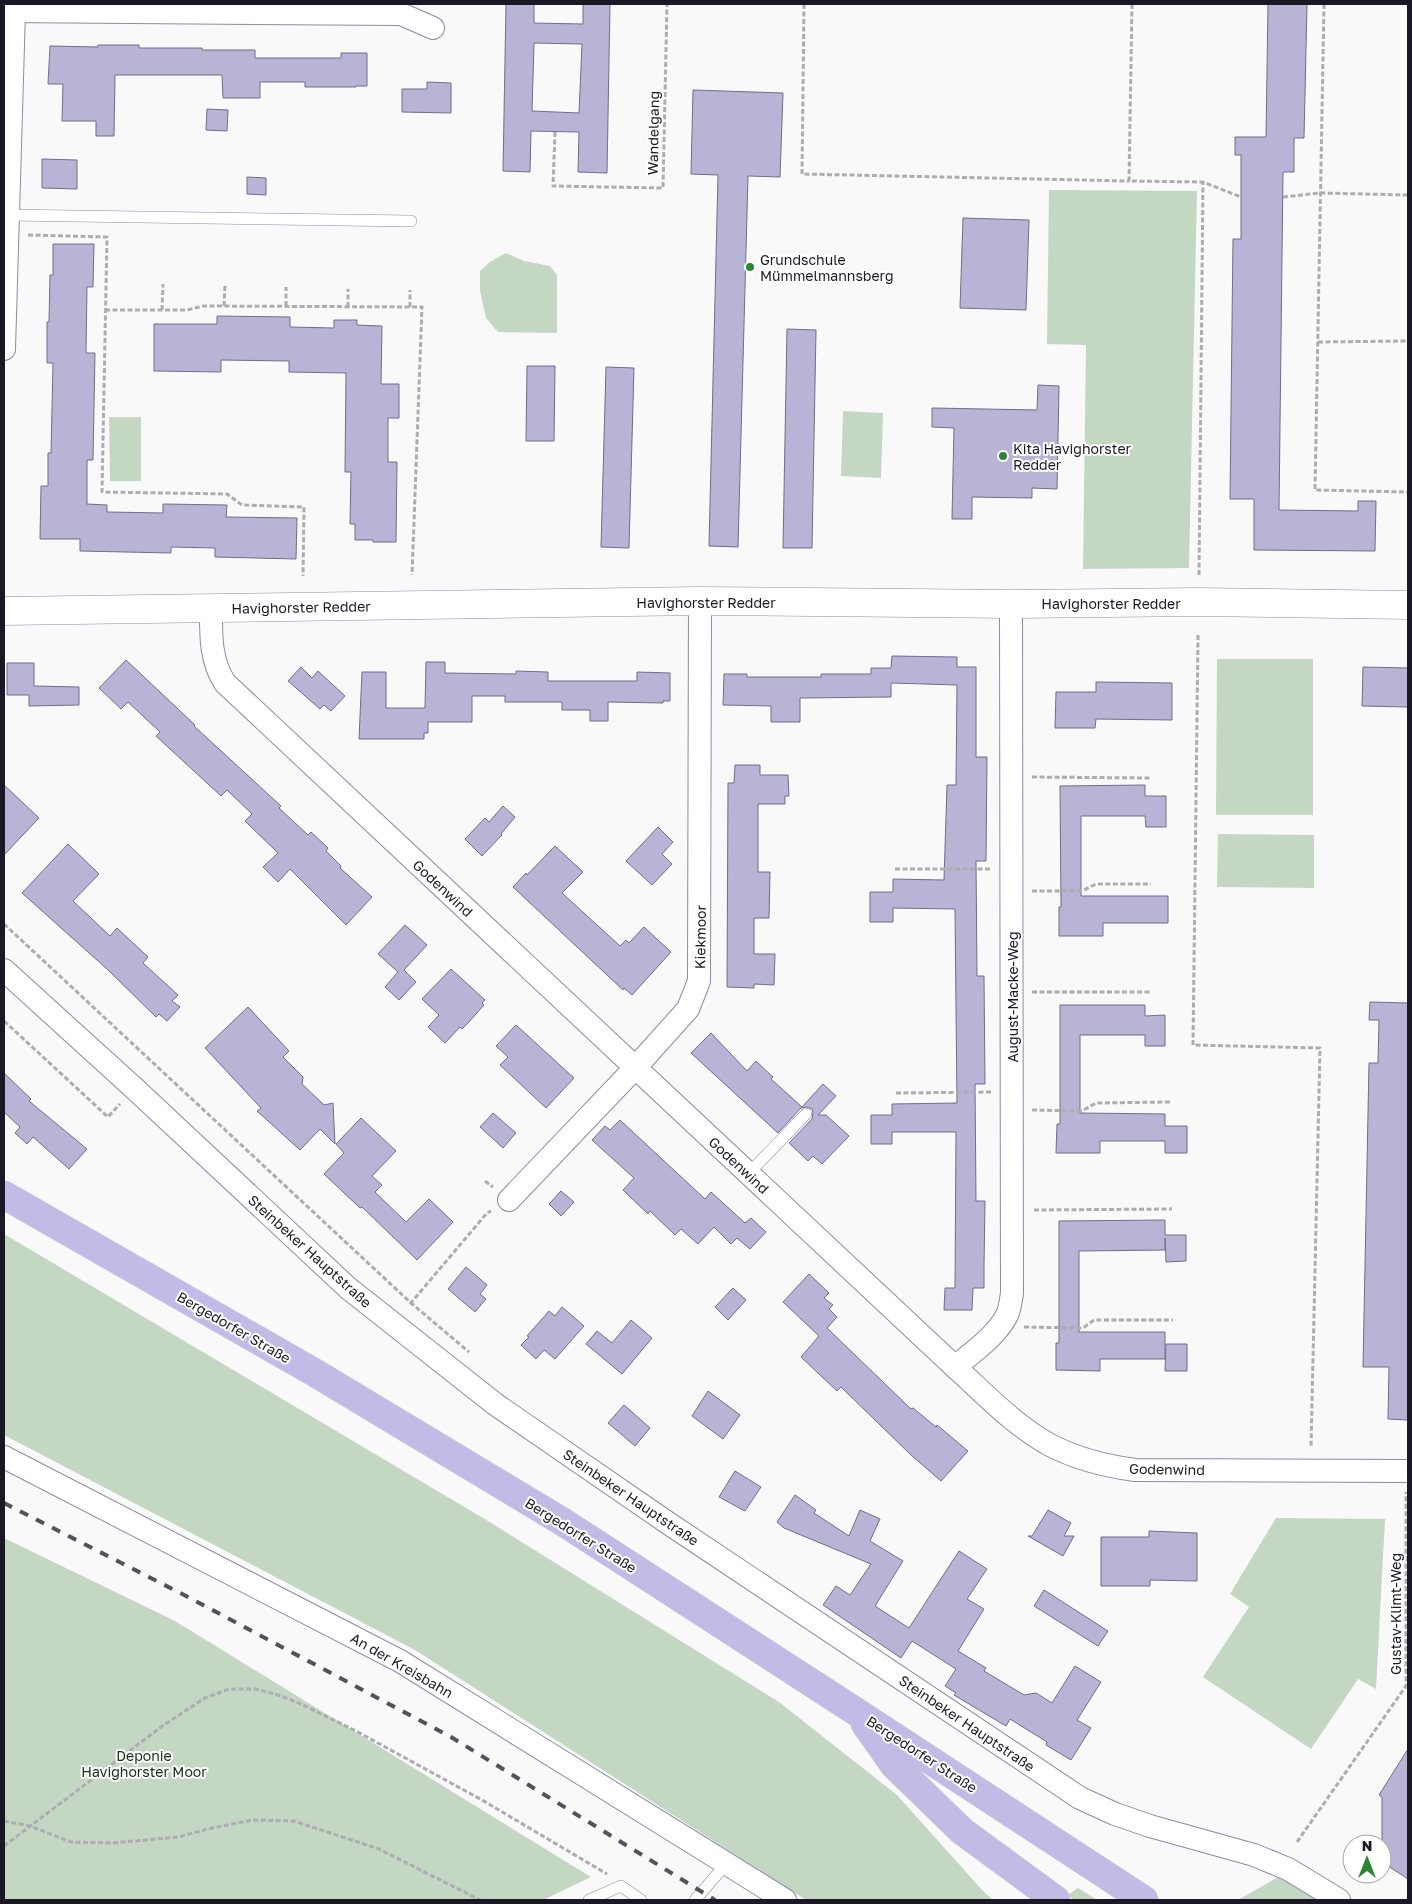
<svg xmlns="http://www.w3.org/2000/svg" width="1412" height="1904" font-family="'Golos Text',sans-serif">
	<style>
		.green { fill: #c4d7c3 }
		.building { fill: #b8b4d6; stroke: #706c8a; fill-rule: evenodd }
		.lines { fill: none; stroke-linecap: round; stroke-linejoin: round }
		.lane-casing { stroke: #8d89a9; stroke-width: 12 }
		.street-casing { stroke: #8d89a9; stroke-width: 24 }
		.secondary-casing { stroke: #8d89a9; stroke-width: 29 }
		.primary-casing { stroke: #d6d5d8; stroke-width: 29 }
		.path { stroke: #adacb0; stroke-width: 3; stroke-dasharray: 5 2.5; stroke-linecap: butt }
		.lane { stroke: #fff; stroke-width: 11 }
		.street { stroke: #fff; stroke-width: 22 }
		.secondary { stroke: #fff; stroke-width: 28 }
		.primary { stroke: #c2bbe5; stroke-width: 28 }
		.rail { stroke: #53515a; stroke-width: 4; stroke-dasharray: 9 9; stroke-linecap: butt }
		.poi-dot { fill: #2a8434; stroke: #fff; stroke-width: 2 }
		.labels { text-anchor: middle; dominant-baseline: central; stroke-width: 4; stroke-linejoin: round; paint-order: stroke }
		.street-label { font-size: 14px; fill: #1a1824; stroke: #fff }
		.poi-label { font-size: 14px; fill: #1a1824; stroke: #fff; text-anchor: start }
		.park-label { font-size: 14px; fill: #0a320e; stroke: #fff }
	</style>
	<rect width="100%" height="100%" fill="#f9f9f9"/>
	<!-- green -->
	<g class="green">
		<polygon points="1049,190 1197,191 1189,568 1083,569 1086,345 1047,344"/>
		<polygon points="506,253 524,261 550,266 557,275 557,333 498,332 486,318 480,291 480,271 490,262"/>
		<polygon points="843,411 883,413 881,478 841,476"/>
		<polygon points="109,417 141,417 141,481 110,481"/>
		<polygon points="1217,659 1313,659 1313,815 1216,815"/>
		<polygon points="1218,834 1314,835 1314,888 1217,887"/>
		<polygon points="4,1234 488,1521 779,1702 897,1795 983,1891 993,1900 806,1900 415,1650 4,1435"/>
		<polygon points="1276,1518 1385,1519 1376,1689 1358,1679 1311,1749 1203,1677 1249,1607 1230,1594"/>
		<polygon points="4,1538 175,1621 591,1877 543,1900 4,1900"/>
		<polygon points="1280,1876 1318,1900 1238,1900"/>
		<polygon points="1078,1888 1097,1900 1074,1900 1068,1895"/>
	</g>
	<!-- building -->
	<g class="building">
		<path d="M506,4H534V23L583,24V4H610L607,173L578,172L579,132L531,131L530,172L503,171ZM534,43L582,44L579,113L532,111Z"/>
		<polygon points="1268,4 1307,4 1304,138 1294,138 1294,172 1283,172 1279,510 1358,511 1358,501 1376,501 1375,551 1254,550 1254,499 1230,499 1233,239 1241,239 1241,155 1235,155 1235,137 1266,137"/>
		<polygon points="98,45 139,45 139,48 202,48 202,50 255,50 255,58 341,58 341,53 367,53 367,86 356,86 356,87 305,87 305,82 260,82 260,98 223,98 222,75 115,75 114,136 96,136 96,121 62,121 63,84 48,84 50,46 98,47"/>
		<polygon points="427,82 451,83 451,113 402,112 402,89 427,89"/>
		<polygon points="693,90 783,93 780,177 748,176 738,547 709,546 718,175 691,174"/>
		<polygon points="207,109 228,110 227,131 206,130"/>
		<polygon points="42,159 77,160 77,189 42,188"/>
		<polygon points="247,177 266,178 266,195 247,194"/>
		<polygon points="963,218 1029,220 1026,310 960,308"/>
		<polygon points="53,244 94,244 93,287 87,287 86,353 95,353 93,460 87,460 87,504 107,505 107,512 163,513 163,504 227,505 226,517 297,518 296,559 215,557 215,548 171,547 171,553 80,551 80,539 40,539 41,486 48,486 48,453 51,453 53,363 47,363 47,322 49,322 50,275 53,275"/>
		<polygon points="217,316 290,317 290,327 334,328 334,320 357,320 357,325 382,326 381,384 399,384 399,418 388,418 388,462 397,462 396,542 373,542 373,540 355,540 355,524 350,524 351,472 345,472 346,373 289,372 289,361 221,360 221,372 154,371 154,324 217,324"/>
		<polygon points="787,329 816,330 812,548 783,548"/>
		<polygon points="527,366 555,366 554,441 526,441"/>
		<polygon points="606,367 634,368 629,548 601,547"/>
		<polygon points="1038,385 1059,386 1057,489 1032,488 1032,498 972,497 972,519 952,519 954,428 932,427 932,408 1037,410"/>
		<polygon points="892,656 957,657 957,667 976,667 976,757 987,757 986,861 976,861 977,976 984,976 985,1084 975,1084 976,1201 985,1201 984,1266 984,1288 973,1288 972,1310 944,1310 945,1288 955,1288 956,1132 892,1132 892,1144 871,1144 871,1115 892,1115 892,1104 957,1103 955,909 893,908 893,922 870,922 870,892 893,892 893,879 944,880 947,785 956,785 957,685 891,683 891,697 800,698 800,722 771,722 771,706 723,705 724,674 747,674 747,677 821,677 821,674 871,674 871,668 891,668"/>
		<polygon points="126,660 195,725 194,726 281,806 279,808 308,835 311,832 328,848 326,851 341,866 340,868 372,897 346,925 290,869 278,882 263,867 278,853 245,821 252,814 227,790 221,796 156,736 160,732 128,702 121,709 99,688"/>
		<polygon points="426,662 445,662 445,673 516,674 516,671 548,672 548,681 637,681 637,672 670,673 670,701 663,701 663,703 608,702 608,721 590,721 590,710 562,710 562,702 505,702 505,696 472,696 472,722 428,722 428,733 424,733 424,739 359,739 362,672 386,672 386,708 425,708"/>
		<polygon points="7,663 34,663 34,686 79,687 79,705 29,706 29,695 7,695"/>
		<polygon points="301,667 312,678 318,671 345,696 331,711 324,705 320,709 288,681"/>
		<polygon points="1363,667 1408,668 1408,707 1362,706"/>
		<polygon points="1096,682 1172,683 1172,720 1096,719 1095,728 1055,728 1056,692 1096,692"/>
		<polygon points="735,765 760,765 760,775 788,775 789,796 785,796 785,804 758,804 758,872 770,872 769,918 754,918 754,954 775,954 774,985 754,984 754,988 727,987 728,783 734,783"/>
		<polygon points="4,785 39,818 4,855"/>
		<polygon points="1145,785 1145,796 1166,796 1166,827 1146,827 1145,816 1081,816 1081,896 1168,896 1168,923 1103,923 1103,936 1059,936 1059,907 1061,907 1060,786"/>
		<polygon points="503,806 515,817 501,834 502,835 482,856 465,839 485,818 489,822"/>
		<polygon points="658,827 673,842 662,854 672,864 652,885 626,861"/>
		<polygon points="68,844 99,874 73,901 110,936 117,928 148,957 143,963 178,995 172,1001 180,1007 167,1021 159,1014 156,1017 107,969 22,893"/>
		<polygon points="555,846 583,872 562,893 620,946 626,940 629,943 644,927 671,952 632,995 624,988 623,990 513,887 526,873 527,875"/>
		<polygon points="405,925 427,945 404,970 416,982 399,1000 385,987 398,972 378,954"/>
		<polygon points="451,969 485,1000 482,1003 484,1005 468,1023 462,1029 460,1027 445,1043 428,1027 439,1015 422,999"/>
		<polygon points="1370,1002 1408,1003 1408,1420 1388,1419 1389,1367 1363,1367 1369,1063 1378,1063 1379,1020 1369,1020"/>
		<polygon points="1060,1005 1145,1005 1145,1016 1165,1015 1165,1046 1145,1046 1145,1035 1080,1035 1080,1113 1165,1114 1165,1126 1187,1126 1187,1153 1165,1153 1165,1141 1100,1141 1100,1153 1056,1153 1057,1124 1060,1124"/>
		<polygon points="248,1007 289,1051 283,1057 303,1077 302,1084 324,1105 333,1103 335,1144 320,1129 300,1150 257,1111 261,1108 205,1048"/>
		<polygon points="516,1025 574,1078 546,1108 500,1065 508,1057 496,1046"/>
		<polygon points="711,1033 747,1071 756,1061 773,1077 771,1079 802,1107 823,1084 836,1096 818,1115 826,1115 849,1136 822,1164 813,1156 808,1161 789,1143 812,1119 813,1112 812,1109 807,1107 801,1108 778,1133 691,1053"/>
		<polygon points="4,1073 31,1099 29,1101 87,1149 69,1169 33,1137 27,1144 15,1133 20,1127 4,1112"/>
		<polygon points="493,1113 516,1133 503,1148 480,1127"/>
		<polygon points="361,1118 396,1151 372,1176 382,1185 375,1192 406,1222 429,1199 453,1222 417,1260 362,1207 360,1208 324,1174 344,1153 336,1144"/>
		<polygon points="620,1120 705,1199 711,1192 745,1223 751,1218 766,1232 750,1249 737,1238 731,1244 714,1227 698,1244 681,1229 675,1235 650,1211 648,1214 623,1190 634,1178 592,1140 605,1126 610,1130"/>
		<polygon points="561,1191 574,1202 561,1216 549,1204"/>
		<polygon points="1165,1220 1165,1235 1186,1235 1186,1261 1166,1262 1165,1238 1165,1250 1079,1251 1079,1332 1165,1332 1165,1359 1100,1359 1100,1371 1056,1370 1056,1343 1059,1343 1059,1221"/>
		<polygon points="466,1267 487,1285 480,1294 486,1299 475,1312 448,1289"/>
		<polygon points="809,1274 829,1293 824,1298 833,1305 829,1309 837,1317 827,1328 911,1409 913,1408 936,1427 937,1425 968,1451 941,1481 911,1455 841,1387 837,1391 801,1357 819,1336 783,1302"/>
		<polygon points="733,1288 746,1300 728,1320 715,1307"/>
		<polygon points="562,1307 584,1326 555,1359 544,1350 536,1359 521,1345 529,1337 527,1336 549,1311 555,1316"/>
		<polygon points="631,1320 652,1338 622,1374 586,1344 597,1331 612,1343"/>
		<polygon points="1166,1344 1187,1344 1187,1371 1165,1371"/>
		<polygon points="708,1391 740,1415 723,1439 692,1416"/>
		<polygon points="624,1405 650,1428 635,1446 608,1423"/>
		<polygon points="735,1471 761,1487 745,1511 719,1497"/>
		<polygon points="795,1495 816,1510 814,1513 849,1536 860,1510 880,1519 870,1541 903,1561 875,1606 909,1628 959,1551 987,1569 967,1599 984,1609 958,1651 986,1668 984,1671 1024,1695 1036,1693 1052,1703 1075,1666 1101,1682 1077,1720 1091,1728 1071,1760 1046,1745 1047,1742 1010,1719 1006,1726 954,1695 956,1693 945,1686 956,1669 912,1641 901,1658 823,1605 836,1586 850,1595 871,1564 784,1528 777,1522"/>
		<polygon points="1048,1510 1071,1523 1064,1536 1074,1536 1063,1556 1028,1536 1032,1536"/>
		<polygon points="1149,1531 1197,1533 1197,1581 1150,1580 1150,1586 1101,1586 1101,1537 1149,1537"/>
		<polygon points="1044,1590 1108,1631 1098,1646 1034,1606"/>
		<polygon points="1408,1749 1408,1879 1382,1862 1382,1797 1379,1795"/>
	</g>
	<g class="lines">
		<defs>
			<g id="lane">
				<polyline points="8,215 411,221"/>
				<polyline points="748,1174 806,1114"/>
				<polyline points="589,1900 621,1886 641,1900"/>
				<polyline points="695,1900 726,1864"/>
			</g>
			<g id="street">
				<polyline points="4,11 401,14 433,28"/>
				<polyline points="4,349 14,11"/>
				<path d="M211,608C211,635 210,660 225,683L955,1367C985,1394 1015,1426 1050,1445C1077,1459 1105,1466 1135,1470L1408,1471"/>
				<polyline points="4,970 134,1088 348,1288 495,1404 668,1523 1080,1798 1115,1814 1150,1826 1254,1855 1288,1869 1339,1900"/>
				<polyline points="509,1200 635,1068 688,1009 699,981 700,601"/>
				<path d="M955,1367C973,1352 998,1335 1008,1313C1010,1307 1011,1299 1012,1293L1011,604"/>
				<polyline points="4,1457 400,1661 785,1900"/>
			</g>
			<polyline id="secondary" points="4,611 700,601 1011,604 1198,602 1408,605"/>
			<g id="primary">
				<polyline points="4,1195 317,1374 563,1522 855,1711 1144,1900"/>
				<polyline points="865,1724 894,1765 962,1831 1056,1900"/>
			</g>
		</defs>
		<!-- lane casing -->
		<use href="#lane" class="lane-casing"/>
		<!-- street casing -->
		<use href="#street" class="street-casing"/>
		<!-- secondary casing -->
		<use href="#secondary" class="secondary-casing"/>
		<!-- primary casing -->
		<use href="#primary" class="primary-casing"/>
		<!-- path -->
		<g class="path">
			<polyline points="804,4 802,174 1129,181"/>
			<polyline points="1132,4 1129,181 1203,182 1241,197"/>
			<polyline points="1324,4 1315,490 1408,492"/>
			<polyline points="555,132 553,186 663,188 667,4"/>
			<polyline points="1283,197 1320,193 1408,195"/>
			<polyline points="28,235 107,237 102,492 227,494 242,505 304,507 303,576"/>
			<polyline points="224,306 225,285"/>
			<polyline points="286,306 286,287"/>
			<polyline points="348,307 348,289"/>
			<polyline points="410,307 410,290"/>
			<polyline points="105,310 187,310 203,306 422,307 412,575"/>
			<polyline points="162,310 163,284"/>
			<polyline points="1318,342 1408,341"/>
			<polyline points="1199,575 1203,182"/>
			<polyline points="1198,635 1193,1045 1320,1048 1311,1448"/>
			<polyline points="1032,777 1150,778"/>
			<polyline points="895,869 991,869"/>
			<polyline points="1032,891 1082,891 1096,884 1151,884"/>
			<polyline points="4,924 411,1303 469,1352"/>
			<polyline points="1032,992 1151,992"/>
			<polyline points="4,1021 108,1117 120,1104"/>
			<polyline points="896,1093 991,1092"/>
			<polyline points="1032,1110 1082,1111 1096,1103 1170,1102"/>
			<polyline points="485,1181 493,1187"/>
			<polyline points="1034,1210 1172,1209"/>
			<polyline points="410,1304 487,1213 491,1211"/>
			<polyline points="1024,1327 1083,1328 1094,1320 1173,1320"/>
			<polyline points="4,1821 30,1826 71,1842 112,1843 178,1837 212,1828 252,1820 294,1821 379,1849 480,1900"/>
			<polyline points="1297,1842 1406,1686 1406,1492"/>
			<polyline points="4,1846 161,1727 205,1698 229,1689 256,1689 278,1695 299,1703 356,1731 482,1800 607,1874"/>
		</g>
		<!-- lane -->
		<use href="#lane" class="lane"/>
		<!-- street -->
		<use href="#street" class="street"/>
		<!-- secondary -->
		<use href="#secondary" class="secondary"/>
		<!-- primary -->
		<use href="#primary" class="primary"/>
		<!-- rail -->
		<polyline class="rail" points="4,1503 188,1597 451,1737 715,1900"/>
	</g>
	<!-- markers -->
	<g class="poi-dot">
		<circle cx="750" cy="267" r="5"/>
		<circle cx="1003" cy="456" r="5"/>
	</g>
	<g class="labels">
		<!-- street labels -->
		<g class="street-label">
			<text transform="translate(653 133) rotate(-89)">Wandelgang</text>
			<text x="706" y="602">Havighorster Redder</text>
			<text x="1111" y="603">Havighorster Redder</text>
			<text transform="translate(301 607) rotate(-1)">Havighorster Redder</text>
			<text transform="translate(443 888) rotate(43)">Godenwind</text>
			<text transform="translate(700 937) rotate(-89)">Kiekmoor</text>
			<text transform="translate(1012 997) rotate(-90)">August-Macke-Weg</text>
			<text transform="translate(739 1165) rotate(43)">Godenwind</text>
			<text transform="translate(310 1251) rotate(42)">Steinbeker Hauptstraße</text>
			<text transform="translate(234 1327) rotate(30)">Bergedorfer Straße</text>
			<text transform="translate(1167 1469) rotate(1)">Godenwind</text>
			<text transform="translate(631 1497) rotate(34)">Steinbeker Hauptstraße</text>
			<text transform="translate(581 1535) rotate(32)">Bergedorfer Straße</text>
			<text transform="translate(1395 1614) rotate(-90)">Gustav-Klimt-Weg</text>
			<text transform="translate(402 1665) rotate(30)">An der Kreisbahn</text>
			<text transform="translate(967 1723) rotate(34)">Steinbeker Hauptstraße</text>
			<text transform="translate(922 1754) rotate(33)">Bergedorfer Straße</text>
		</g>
		<!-- poi labels -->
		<g class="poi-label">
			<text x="760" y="259">Grundschule<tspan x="760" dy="16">Mümmelmannsberg</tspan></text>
			<text x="1013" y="448">Kita Havighorster<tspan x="1013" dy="16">Redder</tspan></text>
		</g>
		<!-- park labels -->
		<g class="park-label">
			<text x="144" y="1755">Deponie<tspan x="144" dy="16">Havighorster Moor</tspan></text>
		</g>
	</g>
	<!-- border -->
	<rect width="1412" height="1904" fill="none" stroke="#1a1824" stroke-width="10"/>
	<!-- north arrow -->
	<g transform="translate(1367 1859)"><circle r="24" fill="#ffffff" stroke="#a3a3a7"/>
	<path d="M0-4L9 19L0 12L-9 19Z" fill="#2a8434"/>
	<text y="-8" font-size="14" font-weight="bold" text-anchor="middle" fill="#1a1824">N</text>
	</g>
</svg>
